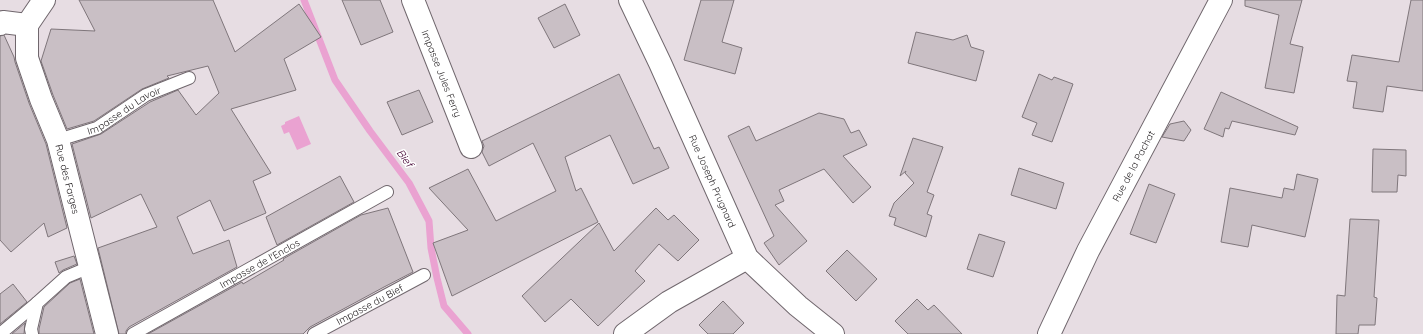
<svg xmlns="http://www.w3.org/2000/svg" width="1423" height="334" font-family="Quicksand,sans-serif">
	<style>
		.water { fill: #eaa2d1 }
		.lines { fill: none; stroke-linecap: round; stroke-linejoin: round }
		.stream { stroke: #eaa2d1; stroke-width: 7 }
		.building { fill: #c9bfc5; stroke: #7f767b }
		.service-casing { stroke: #70676d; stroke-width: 14 }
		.minor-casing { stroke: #70676d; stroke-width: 24 }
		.tertiary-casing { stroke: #70676d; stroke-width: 24 }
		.service { stroke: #fff; stroke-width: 12 }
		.minor { stroke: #fff; stroke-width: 22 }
		.tertiary { stroke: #fff; stroke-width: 22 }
		.labels { text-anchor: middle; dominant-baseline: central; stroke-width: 3; stroke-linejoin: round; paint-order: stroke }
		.street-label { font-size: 10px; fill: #282426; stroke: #fff }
		.water-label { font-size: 11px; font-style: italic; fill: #4a0b3a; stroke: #fff }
	</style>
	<rect width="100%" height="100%" fill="#e7dde3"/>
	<!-- water -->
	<polygon class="water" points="299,116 311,144 297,150 289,132 284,134 281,126 285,124 285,122"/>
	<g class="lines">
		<!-- stream -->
		<polyline class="stream" points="304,0 335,80 370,131 409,183 429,221 431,248 437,278 444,306 468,334"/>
	</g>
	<!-- building -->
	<g class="building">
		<polygon points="79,0 213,0 235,52 299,4 321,37 284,59 296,90 231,109 271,173 253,181 266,213 224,231 210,200 177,217 193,254 229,240 237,267 129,327 126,331 126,334 119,334 98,248 157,227 141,194 91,218 72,144 101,134 150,102 178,90 196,115 219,93 208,66 167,76 169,78 142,89 94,121 67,129 53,95 41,61 51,29 95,31"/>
		<polygon points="342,0 380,0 393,32 361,45"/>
		<polygon points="701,0 734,0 722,42 742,48 735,74 684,60"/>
		<polygon points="1245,0 1302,0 1290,44 1303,47 1294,93 1265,88 1279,15 1245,6"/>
		<polygon points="1411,0 1423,0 1423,91 1387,86 1383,112 1353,108 1357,82 1347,81 1352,55 1399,62"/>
		<polygon points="565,4 580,35 554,48 538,18"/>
		<polygon points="916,32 953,40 967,35 971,47 984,51 976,81 908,63"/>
		<polygon points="4,35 14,57 15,62 29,103 46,144 67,228 48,237 44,223 11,252 0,240 0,36"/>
		<polygon points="619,74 654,149 659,147 669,168 633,184 610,135 565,157 576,191 581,188 598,222 452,296 433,243 468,230 429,188 468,169 496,221 556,191 533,143 489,166 482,152 484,146 482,141"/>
		<polygon points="1039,74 1052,80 1054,77 1073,84 1052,142 1032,135 1037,123 1022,117"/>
		<polygon points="419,90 433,122 402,135 387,102"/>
		<polygon points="1221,92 1298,127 1295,135 1232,121 1229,129 1225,128 1223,137 1204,129"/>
		<polygon points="819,113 844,119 851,133 859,130 867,145 843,156 871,187 853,203 824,169 779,190 784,201 775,205 807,241 779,265 764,243 774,236 728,136 749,126 756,141"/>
		<polygon points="1184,121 1191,130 1184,141 1162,137 1170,124"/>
		<polygon points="913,138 943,147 927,192 934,195 927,214 932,216 926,237 894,225 896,218 889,216 894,203 914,183 905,173 906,171 900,176"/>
		<polygon points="1373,149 1406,150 1406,176 1398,175 1397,192 1372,192"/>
		<polygon points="1019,168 1064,183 1056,209 1011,195"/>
		<polygon points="1297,174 1318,179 1305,237 1252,225 1248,247 1221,242 1230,188 1282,198 1284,188 1294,190"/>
		<polygon points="340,176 354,202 277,245 266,217"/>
		<polygon points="1149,184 1175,194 1156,243 1130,234"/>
		<polygon points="388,208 413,272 384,287 310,327 303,334 148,334 242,282 243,284 267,270 284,260 283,259 361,215"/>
		<polygon points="656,208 668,220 674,215 699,240 678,261 659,244 635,271 645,281 598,326 571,299 545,322 522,296 599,223 614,251"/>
		<polygon points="1350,219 1379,220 1374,297 1377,298 1375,325 1359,325 1358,334 1336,334 1337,295 1345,296"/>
		<polygon points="979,234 1005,242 993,277 967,269"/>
		<polygon points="847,250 877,279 856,301 826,271"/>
		<polygon points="74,256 77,264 63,270 59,273 55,262"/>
		<polygon points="80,279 94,334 39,334 39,329 44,307 70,283"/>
		<polygon points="13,284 27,302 0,324 0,294"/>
		<polygon points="917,299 928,310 934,305 962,334 908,334 895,321"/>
		<polygon points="723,301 744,323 733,334 708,334 699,325"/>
		<polygon points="25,323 24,334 12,334"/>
	</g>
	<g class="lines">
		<defs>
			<g id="service">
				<path id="s1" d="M58,140L97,128L146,95L189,78"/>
				<polyline points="0,334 37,303"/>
				<polyline points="32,334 31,329 37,303 66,277 90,267"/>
				<path id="s2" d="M133,334L387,192"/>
				<path id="s3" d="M314,334L424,275"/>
			</g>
			<g id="minor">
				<path id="s4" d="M413,0L471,147"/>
				<path id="s5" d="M630,0L660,63L747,258L798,306L833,334"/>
				<polyline points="0,24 3,22 27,25"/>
				<polyline points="625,334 669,302 747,258"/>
				<path id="s6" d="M1049,334L1088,251L1221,0"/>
			</g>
			<g id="tertiary">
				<path id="s7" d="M44,0L27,25V58L41,99L58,140L107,334"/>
			</g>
		</defs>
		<!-- service casing -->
		<use href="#service" class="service-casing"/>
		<!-- minor casing -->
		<use href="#minor" class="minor-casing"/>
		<!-- tertiary casing -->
		<use href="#tertiary" class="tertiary-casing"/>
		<!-- service -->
		<use href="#service" class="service"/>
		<!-- minor -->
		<use href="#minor" class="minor"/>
		<!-- tertiary -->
		<use href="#tertiary" class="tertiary"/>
	</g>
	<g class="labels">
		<!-- street labels -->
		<g class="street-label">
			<text stroke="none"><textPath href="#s4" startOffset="79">Impasse Jules Ferry</textPath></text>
			<text stroke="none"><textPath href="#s1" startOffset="73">Impasse du Lavoir</textPath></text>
			<text stroke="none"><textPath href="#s6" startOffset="188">Rue de la Pachat</textPath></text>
			<text stroke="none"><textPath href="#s7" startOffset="191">Rue des Farges</textPath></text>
			<text stroke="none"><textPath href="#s5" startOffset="199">Rue Joseph Prugnard</textPath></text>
			<text stroke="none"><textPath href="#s2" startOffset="145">Impasse de l'Enclos</textPath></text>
			<text stroke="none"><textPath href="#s3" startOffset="63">Impasse du Bief</textPath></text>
		</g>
		<!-- water labels -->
		<g class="water-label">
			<text transform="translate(405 158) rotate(54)">Bief</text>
		</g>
	</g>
</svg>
